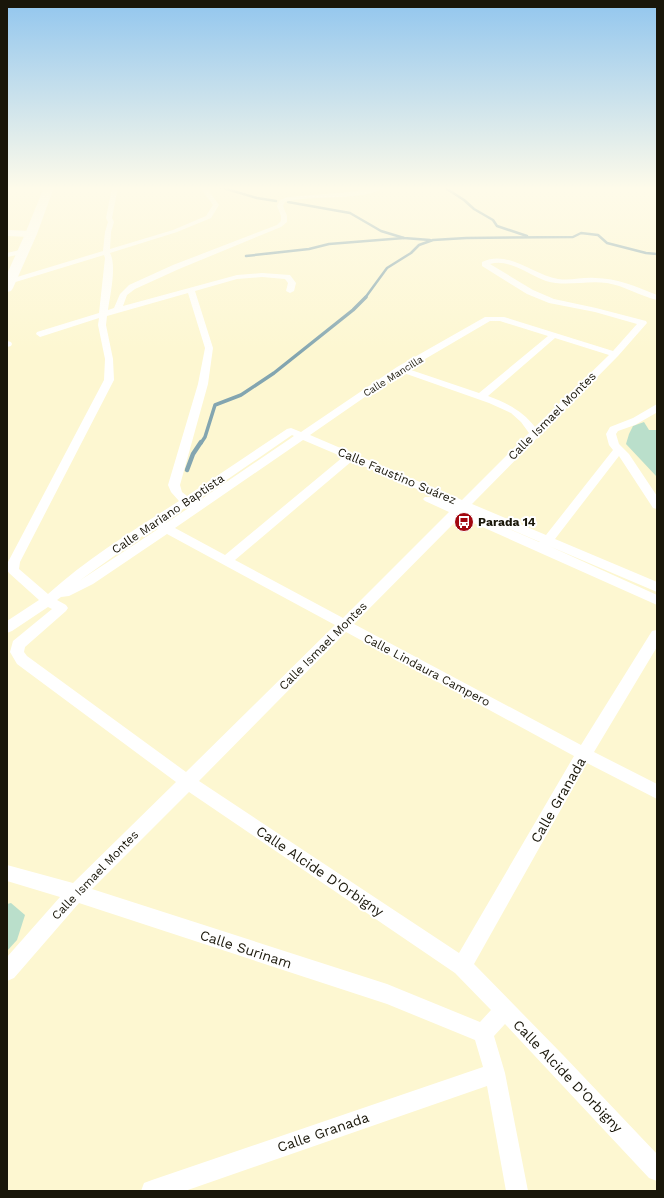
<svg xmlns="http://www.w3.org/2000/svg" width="664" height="1198" font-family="'Work Sans',sans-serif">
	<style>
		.green { fill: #badfcb }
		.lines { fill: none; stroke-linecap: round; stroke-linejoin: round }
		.stream-far2 { stroke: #83a5b0; stroke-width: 2.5 }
		.stream-far1 { stroke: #83a5b0; stroke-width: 3.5 }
		.stream { stroke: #83a5b0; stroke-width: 4.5 }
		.minor { fill: #fff; fill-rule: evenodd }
		.tertiary { fill: #fff; fill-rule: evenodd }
		.trunk { fill: #fff; fill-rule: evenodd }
		.labels { text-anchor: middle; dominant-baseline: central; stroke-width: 4; stroke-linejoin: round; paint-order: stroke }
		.far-street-label { font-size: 10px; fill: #191609; stroke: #fff }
		.street-label { font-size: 12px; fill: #191609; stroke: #fff }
		.poi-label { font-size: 12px; font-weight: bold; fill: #191609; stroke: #fff; text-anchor: start }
		.near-street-label { font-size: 14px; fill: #191609; stroke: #fff }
	</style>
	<rect width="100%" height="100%" fill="#fdf7d1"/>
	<!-- green -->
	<g class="green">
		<polygon points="644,422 649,430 657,430 657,477 626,444 629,434 633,426"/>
		<polygon points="11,903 25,915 17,940 7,951 7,904"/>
	</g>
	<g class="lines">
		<!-- stream-far2 -->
		<g class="stream-far2">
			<polyline points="220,187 257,198 276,201"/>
			<polyline points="444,187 464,200 474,209 493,220 497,226 527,236"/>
			<polyline points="288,202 350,213 381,231 404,238 430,240"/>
			<polyline points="246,256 309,249 329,244 404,238"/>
			<polyline points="365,298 387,268 411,253 419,245 433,240 466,238 573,237 581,233 598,235 607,243 646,253 657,254"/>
		</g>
		<!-- stream-far1 -->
		<polyline class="stream-far1" points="201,443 205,437 215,405 241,395 274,373 353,310 366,297"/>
		<!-- stream -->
		<polyline class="stream" points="187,470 193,454 201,442"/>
		<!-- minor -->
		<g class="minor">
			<path d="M112,187H118L112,218L114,222L111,232L110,249L173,230L206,216L213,205L200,187H206L219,205L211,218L177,232L110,253C117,266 110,295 108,310L114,308L120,294L129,285L173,265L277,225L281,221V216L277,206L280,200L288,197L350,192L376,187H385C365,202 310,194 285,202L283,206L287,216V222L281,227L179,269L135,289L127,295L123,306L237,275L262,273L290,275L296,283L294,291L290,293L286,291L288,283L285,279L262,277L237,279L195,291L213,348L208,384L180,485L182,492L187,496L287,429L291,428L301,432L397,367L485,317H504L613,351L637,324L595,312L549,303L527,294L482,266V262C508,249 533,275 558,279C571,281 583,277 595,278C617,278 637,287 657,295V300C640,296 625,286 607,283C586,280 566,287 546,281C530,275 508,258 490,264L533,290L554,299L596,308L646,321L647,323L618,356L472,504L546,535L613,450L609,445L606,434L610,427L633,418L657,404V412L656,413L635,425L618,431L616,434L619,444L629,454L657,496V509L653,508L619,456L555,539L650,579L657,582V592L549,546L657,595V605L460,517L354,624L581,745L652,631L657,630V647L594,752L657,784V799L587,763L474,964L563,1055L657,1154V1181L649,1178L505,1024L494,1036L505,1073L528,1191H506L487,1086L185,1191H141L144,1183L152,1180L483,1067L475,1040L387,1004L79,903L14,978L7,981V957L60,897L7,881V865L73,883L176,782L17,664L10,652L13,641L52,609L48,607L12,631L7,633V621L39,600L9,573L7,570L8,562L104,380L105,359L98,325L99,318L40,337L36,334L37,332L99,313L105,258L104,255L9,284H7V280L103,251L105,232L108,222L106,218ZM188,293L205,348L198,384L168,485L171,492L179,501C134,530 88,558 48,594L19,569L20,562L114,380L113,359L106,325L107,316ZM490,321H500L548,336L479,393L408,369ZM555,338L609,355L535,427C523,411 507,403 488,396ZM401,372L489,403L511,413L521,422L529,433L462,500L310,435ZM292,435L294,436L197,502L196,501ZM303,440L343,457L225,555L175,528ZM352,461L456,506L433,497H425L423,499L425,501L449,512L343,618L235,560ZM188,506L190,507L166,523L163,522ZM466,510L540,542H539ZM155,527L158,529L79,581ZM167,534L335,625L186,772L27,656L24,652L25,647L66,611L68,608L66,605L57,600L61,597L69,596L93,584ZM346,632L574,756L459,953L199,781ZM189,792L455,973L491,1010L480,1022L387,984L92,889Z"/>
			<polygon points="24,249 27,249 27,253 7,257 7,253"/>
			<polygon points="7,341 11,342 12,344 11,346 7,347"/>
		</g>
		<!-- tertiary -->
		<polygon class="tertiary" points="7,230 31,231 35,234 31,237 7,236"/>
		<!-- trunk -->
		<polygon class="trunk" points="44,187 54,187 37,234 13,288 11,291 7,292 7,274 25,234"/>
	</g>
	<!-- sky -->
	<linearGradient id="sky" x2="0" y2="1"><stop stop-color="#92c6ee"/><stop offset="0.53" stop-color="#fefbea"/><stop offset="1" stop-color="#fefbea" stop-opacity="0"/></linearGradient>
	<rect width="664" height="355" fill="url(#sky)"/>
	<!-- icons -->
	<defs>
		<symbol id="bus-disc" viewBox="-11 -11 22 22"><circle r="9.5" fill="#a2070f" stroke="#fff"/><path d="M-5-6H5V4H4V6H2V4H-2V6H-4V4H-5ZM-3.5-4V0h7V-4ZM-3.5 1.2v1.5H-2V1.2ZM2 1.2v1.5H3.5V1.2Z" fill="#fff"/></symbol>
	</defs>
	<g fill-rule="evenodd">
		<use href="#bus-disc" x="453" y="511" width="22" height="22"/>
	</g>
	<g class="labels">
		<!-- far-street labels -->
		<g class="far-street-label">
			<text transform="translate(393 376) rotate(-32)">Calle Mancilla</text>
		</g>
		<!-- street labels -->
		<g class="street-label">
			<text transform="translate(552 416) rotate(-45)">Calle Ismael Montes</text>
			<text transform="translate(397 476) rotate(23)">Calle Faustino Suárez</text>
			<text transform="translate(168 514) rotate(-34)">Calle Mariano Baptista</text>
			<text transform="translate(323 646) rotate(-45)">Calle Ismael Montes</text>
			<text transform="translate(427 670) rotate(28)">Calle Lindaura Campero</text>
			<text transform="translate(95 875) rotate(-46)">Calle Ismael Montes</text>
		</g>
		<!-- poi labels -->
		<g class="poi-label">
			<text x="478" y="522">Parada 14</text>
		</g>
		<!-- near-street labels -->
		<g class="near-street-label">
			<text transform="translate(558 800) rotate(-60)">Calle Granada</text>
			<text transform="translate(320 871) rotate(34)">Calle Alcide D'Orbigny</text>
			<text transform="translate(246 949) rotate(18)">Calle Surinam</text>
			<text transform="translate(568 1076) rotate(46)">Calle Alcide D'Orbigny</text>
			<text transform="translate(323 1132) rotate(-19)">Calle Granada</text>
		</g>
	</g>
	<!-- border -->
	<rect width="664" height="1198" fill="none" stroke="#191609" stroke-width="16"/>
</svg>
